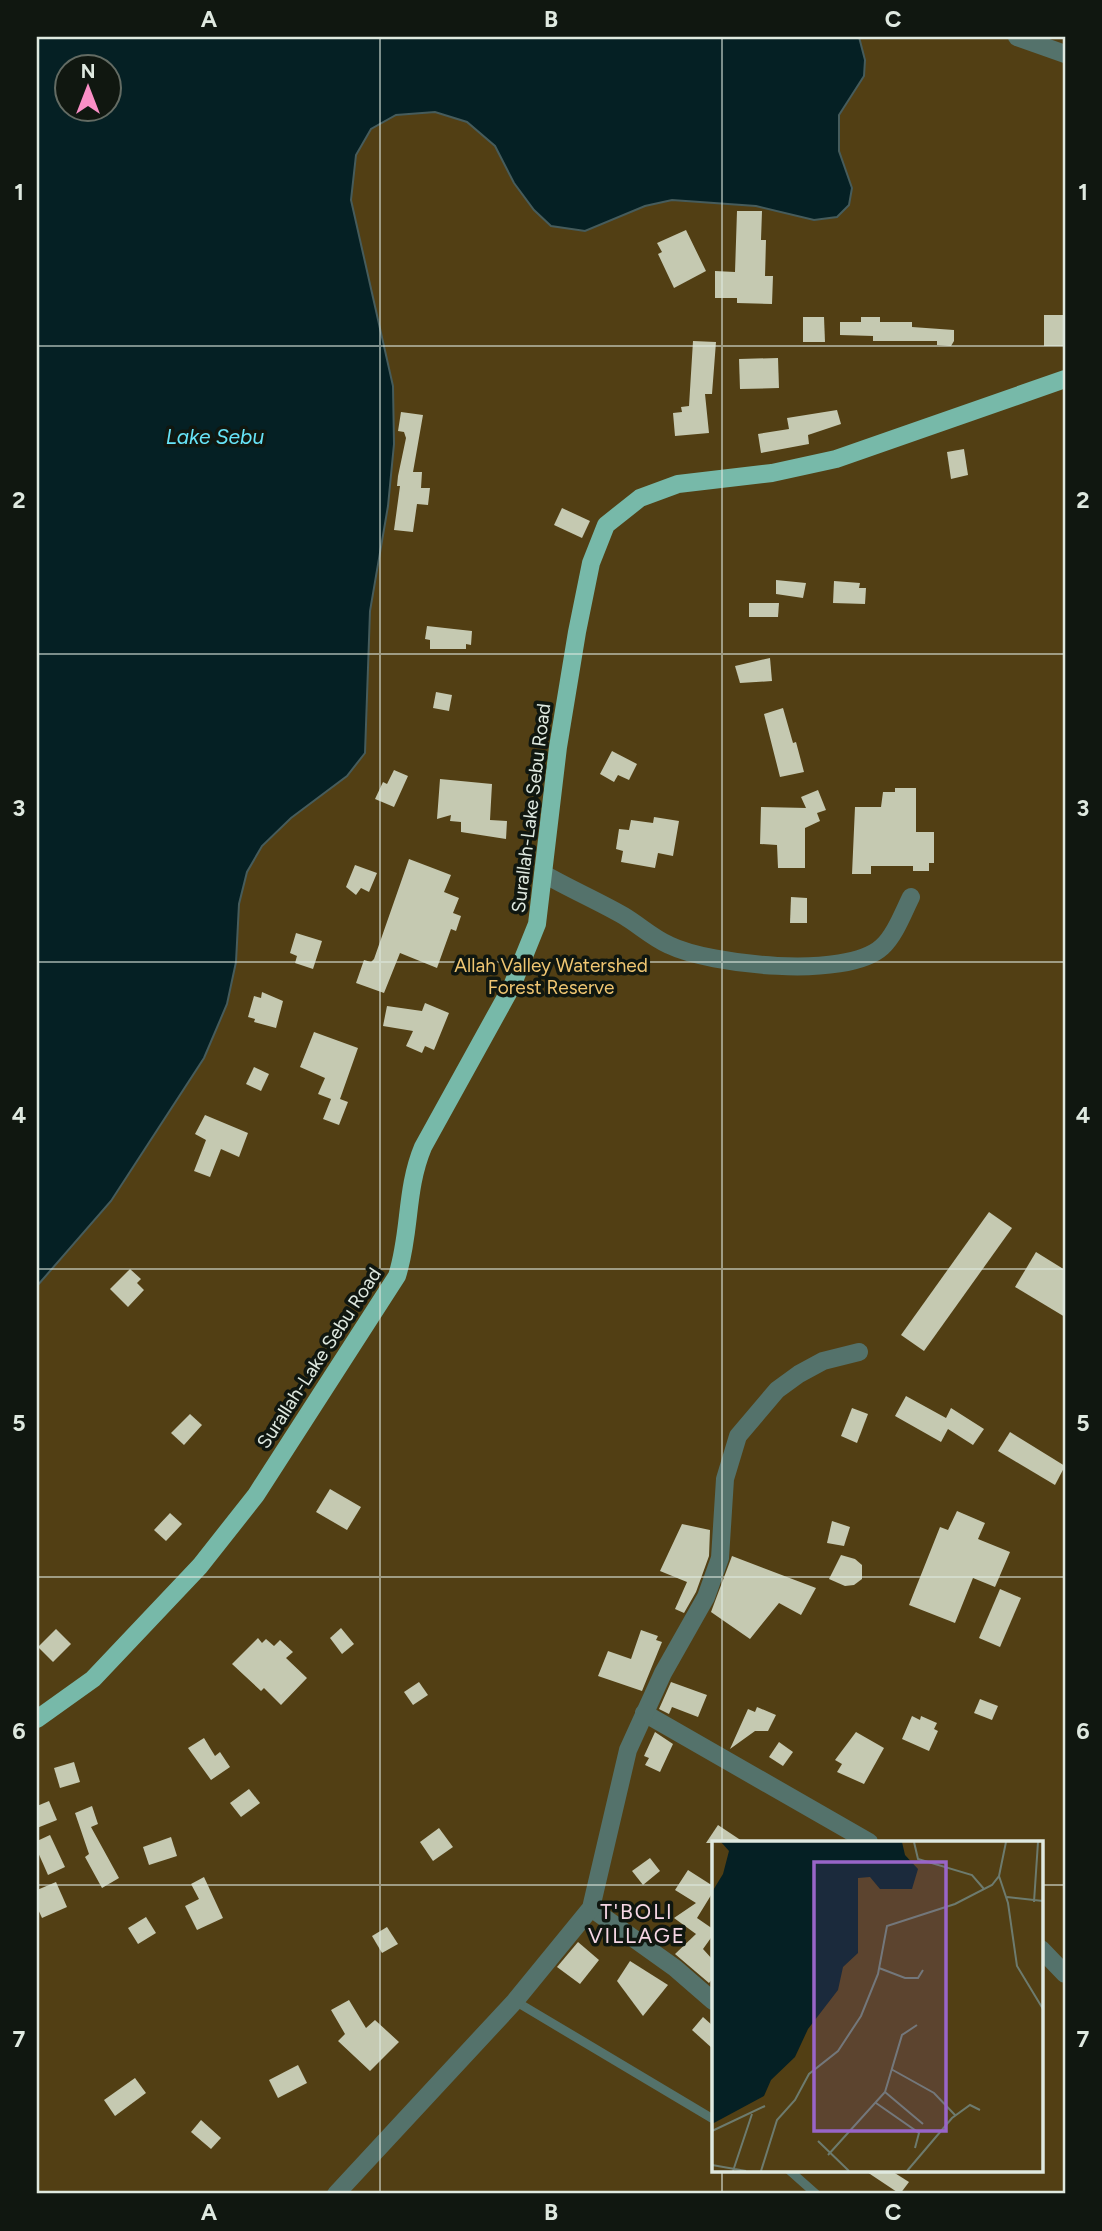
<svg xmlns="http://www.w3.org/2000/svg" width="1102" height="2231" font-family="Figtree,sans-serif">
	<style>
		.green { fill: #523f14; fill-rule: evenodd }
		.water { fill: #052024; stroke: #465c5c; stroke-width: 2; fill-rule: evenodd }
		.building { fill: #c5c9b1 }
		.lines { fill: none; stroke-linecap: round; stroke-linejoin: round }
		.lane { stroke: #54726b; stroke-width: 9 }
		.street { stroke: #54726b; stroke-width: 18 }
		.primary { stroke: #77b9a9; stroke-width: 18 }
		.grid { fill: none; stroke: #dfe9e0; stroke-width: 2; stroke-opacity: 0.55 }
		.labels { text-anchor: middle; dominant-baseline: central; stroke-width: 7; stroke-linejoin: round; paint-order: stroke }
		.street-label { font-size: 19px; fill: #dfe9e0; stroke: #101710 }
		.park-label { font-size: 19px; fill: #f0c672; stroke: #101710 }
		.water-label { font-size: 21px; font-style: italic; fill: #67e4f8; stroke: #101710 }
		.neighbourhood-label { font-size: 21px; letter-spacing: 2px; fill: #f6d6e4; stroke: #101710 }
		.inset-road { fill: none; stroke: #6d7b6e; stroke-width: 2 }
		.view { fill: #9965c9; fill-opacity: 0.15; stroke: #9965c9; stroke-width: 3.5 }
		.inset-edge { fill: none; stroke: #dfe9e0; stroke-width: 3.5 }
		.neatline { fill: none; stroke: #dfe9e0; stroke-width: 2.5 }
		.grid-label { font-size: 23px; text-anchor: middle; font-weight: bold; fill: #dfe9e0 }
	</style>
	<rect width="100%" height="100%" fill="#213122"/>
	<!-- green -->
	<path class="green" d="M37,37H1065V2194H37ZM66,66H108V108H66ZM713,1842H1041V2170H713Z"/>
	<!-- water -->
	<path class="water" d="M37,37H859L865,60L864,76L839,115V151L852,188L849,205L837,217L814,220L756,206L672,200L645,206L585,231L551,226L534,210L514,183L495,146L467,122L435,112L396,115L371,129L356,155L351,200L393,386L394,444L388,506L370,611L365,753L347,776L291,818L262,846L247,872L239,904L236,962L227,1004L204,1058L111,1201L37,1286ZM66,66H108V108H66Z"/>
	<!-- building -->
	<g class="building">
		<polygon points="737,211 762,211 761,240 766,240 765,276 773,276 772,304 737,303 737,298 715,298 715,271 735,272"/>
		<polygon points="686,230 706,271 674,288 658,254 662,252 657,243"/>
		<rect x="1044" y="315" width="20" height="31"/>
		<polygon points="803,317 824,317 825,342 803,342"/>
		<polygon points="861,317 880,317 880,322 912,322 912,327 954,330 954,341 951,346 937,345 937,341 873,341 873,336 840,335 840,322 861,322"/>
		<polygon points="693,341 716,342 712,394 705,394 709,433 675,436 673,413 682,412 681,407 689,406"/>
		<polygon points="778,358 779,388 740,389 739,359"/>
		<polygon points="837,410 841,424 808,435 809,444 761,453 758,434 789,429 787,418"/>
		<polygon points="401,412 423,415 413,472 422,472 421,488 430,488 428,505 417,504 413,532 394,530 400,486 397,486 398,476 406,438 404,432 398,431"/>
		<polygon points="964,449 968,475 951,479 947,452"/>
		<polygon points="562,508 590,521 582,538 554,525"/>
		<polygon points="776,580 806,583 803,598 776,594"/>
		<polygon points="834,581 860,583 859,588 866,588 865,604 833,603"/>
		<polygon points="749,603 779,603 778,617 749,617"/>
		<polygon points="427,626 472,631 471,645 466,644 466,649 430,649 430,640 425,639"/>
		<polygon points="770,658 772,681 740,683 735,666"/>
		<polygon points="436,692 452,695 449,711 433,708"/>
		<polygon points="783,708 793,743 796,742 804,772 780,777 764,714"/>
		<polygon points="612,751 637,764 629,780 618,775 614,782 600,774"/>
		<polygon points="394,770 408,776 394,807 375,799 383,782 387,784"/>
		<polygon points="440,779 492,784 490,820 507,821 506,839 461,832 461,822 450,821 451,815 437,819"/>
		<polygon points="895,788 916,788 916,832 934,832 934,863 929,863 929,871 913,871 913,866 871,866 871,874 852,874 855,807 881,807 883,792 895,792"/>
		<polygon points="818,790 826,810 817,813 820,821 805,828 805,868 778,868 777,845 760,844 761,807 806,808 801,797"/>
		<polygon points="654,817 679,821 673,856 658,853 655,868 621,862 623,851 616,849 619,829 629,830 631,820 653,823"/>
		<polygon points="409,859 451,875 444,892 459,898 453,913 461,916 456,931 451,929 437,968 400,953 384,993 356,983 364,960 371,962 374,959"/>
		<polygon points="355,865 377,873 369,892 361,888 356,895 346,887"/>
		<polygon points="791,897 807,898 807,923 790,923"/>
		<polygon points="296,933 322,941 313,969 295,963 297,956 290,953"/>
		<polygon points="262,992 283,1001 276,1028 254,1022 255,1019 248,1017 254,996 261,998"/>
		<polygon points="425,1003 449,1013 434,1050 425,1046 422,1053 406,1046 413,1031 383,1026 387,1006 422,1011"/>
		<polygon points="314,1032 358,1048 340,1099 348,1102 339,1125 323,1119 331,1099 318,1094 325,1078 300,1067"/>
		<polygon points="254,1067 269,1074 261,1091 246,1084"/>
		<polygon points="205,1115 248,1133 239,1157 221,1149 210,1177 194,1171 206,1140 195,1134"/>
		<polygon points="989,1212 1012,1228 924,1351 901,1335"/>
		<polygon points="1036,1252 1065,1270 1065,1317 1015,1287"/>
		<polygon points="130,1269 141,1279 137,1283 144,1290 128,1307 110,1289"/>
		<polygon points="906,1396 946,1418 951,1408 984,1429 973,1445 948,1429 941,1442 895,1416"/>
		<polygon points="852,1408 868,1414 857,1443 841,1436"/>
		<polygon points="190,1414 202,1425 184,1445 171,1433"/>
		<polygon points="1010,1432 1065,1466 1055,1485 998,1451"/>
		<polygon points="330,1489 361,1507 347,1530 316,1512"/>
		<polygon points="957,1511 985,1523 978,1539 1010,1552 995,1587 973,1578 955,1623 909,1605 940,1527 948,1530"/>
		<polygon points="170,1513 182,1524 166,1541 154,1530"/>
		<polygon points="832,1521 850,1527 844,1546 827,1543"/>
		<polygon points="682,1524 710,1530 709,1556 696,1592 684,1613 675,1609 687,1582 660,1571"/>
		<polygon points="841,1555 855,1559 862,1565 862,1579 854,1585 845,1586 829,1579"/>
		<polygon points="732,1556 816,1588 801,1615 779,1603 750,1639 711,1612"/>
		<polygon points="1000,1589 1021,1598 1000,1647 979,1638"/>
		<polygon points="341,1628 354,1644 342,1654 330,1638"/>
		<polygon points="56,1629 71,1644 53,1662 38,1647"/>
		<polygon points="641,1630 658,1636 656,1640 662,1642 642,1691 598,1676 608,1651 631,1659"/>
		<polygon points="258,1638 262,1643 266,1639 274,1646 280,1640 293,1652 286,1658 307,1678 281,1705 264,1688 261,1691 232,1664"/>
		<polygon points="419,1682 428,1695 413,1705 404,1692"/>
		<polygon points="671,1682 707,1695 698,1717 672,1707 669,1714 659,1709"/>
		<polygon points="980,1699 998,1706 992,1720 974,1713"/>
		<polygon points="757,1707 776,1715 768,1731 755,1731 730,1749 748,1709 755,1712"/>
		<polygon points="912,1716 920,1720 921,1716 937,1723 934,1729 938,1731 929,1751 902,1739"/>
		<polygon points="655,1732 673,1744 660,1772 645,1765 649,1758 644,1756"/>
		<polygon points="856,1732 884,1748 864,1784 837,1772 842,1764 835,1760"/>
		<polygon points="204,1738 215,1756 220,1752 230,1767 211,1780 188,1748"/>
		<polygon points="779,1742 793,1752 783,1766 769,1757"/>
		<polygon points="74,1762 80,1782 60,1788 54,1768"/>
		<polygon points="249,1789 260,1803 241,1817 230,1803"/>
		<polygon points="49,1801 57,1820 37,1828 37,1806"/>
		<polygon points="92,1806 98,1824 91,1827 119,1878 102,1888 85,1857 89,1854 75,1813"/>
		<polygon points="718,1825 745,1843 706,1843"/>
		<polygon points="439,1828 453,1847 433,1861 420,1842"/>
		<polygon points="50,1835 65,1867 48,1875 37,1850 37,1841"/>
		<polygon points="171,1837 177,1856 149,1865 143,1847"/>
		<polygon points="650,1858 660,1871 643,1885 632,1871"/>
		<polygon points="688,1870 713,1886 713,1892 697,1918 713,1929 713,1935 703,1949 713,1960 713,1978 709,1983 675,1954 696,1934 674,1918 696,1903 675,1890"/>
		<polygon points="204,1877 223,1918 197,1930 185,1906 199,1899 191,1884"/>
		<polygon points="56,1882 67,1907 42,1918 37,1907 37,1890"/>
		<polygon points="146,1917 156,1933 138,1944 128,1928"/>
		<polygon points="387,1927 398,1944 382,1953 372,1936"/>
		<polygon points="578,1942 599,1960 580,1984 557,1967"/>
		<polygon points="630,1961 668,1985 643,2016 617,1981"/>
		<polygon points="349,2000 366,2028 375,2020 399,2042 370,2071 338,2041 345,2034 331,2010"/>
		<polygon points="703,2017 713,2026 713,2049 692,2030"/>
		<polygon points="298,2065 307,2083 278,2098 269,2080"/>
		<polygon points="135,2078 146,2093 115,2116 104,2100"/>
		<polygon points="201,2120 221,2138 211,2149 191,2132"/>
		<polygon points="864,2170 890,2170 909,2182 900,2194"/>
	</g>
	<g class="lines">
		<!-- lane -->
		<g class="lane">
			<polyline points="515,2001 713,2119"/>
			<polyline points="789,2170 816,2194"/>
		</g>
		<!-- street -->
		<g class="street">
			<polyline points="1017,37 1065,54"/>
			<path d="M544,874C570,889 598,901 624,916C639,925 653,938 669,945C710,965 846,980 882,947C895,935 903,913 911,897"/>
			<polyline points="644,1713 869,1842"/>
			<polyline points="591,1908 675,1968 713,2001"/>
			<polyline points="1041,1949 1065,1974"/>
			<polyline points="336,2194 515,2001 591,1908 628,1750 663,1673 706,1597 720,1558 725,1479 738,1436 777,1390 799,1374 823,1361 859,1352"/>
		</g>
		<!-- primary -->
		<path class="primary" d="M37,1719L93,1679L200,1566L256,1495L397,1276C411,1232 405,1190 423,1147L512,986L537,924L558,747L577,632L591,563L606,525L640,498L678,484L772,473L836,459L1065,379"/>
	</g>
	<!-- grid -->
	<path class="grid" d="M380,37V2194M722,37V1842M37,346H1065M37,654H1065M37,962H1065M37,1269H1065M37,1577H1065M37,1885H713M1041,1885H1065M722,2170V2194"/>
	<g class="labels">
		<!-- street labels -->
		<g class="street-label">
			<text transform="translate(531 808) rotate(-83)">Surallah-Lake Sebu Road</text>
			<text transform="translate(319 1358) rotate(-57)">Surallah-Lake Sebu Road</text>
		</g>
		<!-- park labels -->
		<g class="park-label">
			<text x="551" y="965">Allah Valley Watershed<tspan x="551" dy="22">Forest Reserve</tspan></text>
		</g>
		<!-- water labels -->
		<g class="water-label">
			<text x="215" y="436">Lake Sebu</text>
		</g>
		<!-- neighbourhood labels -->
		<g class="neighbourhood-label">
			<text x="637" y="1911">T'BOLI<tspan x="637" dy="24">VILLAGE</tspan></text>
		</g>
	</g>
	<!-- overview -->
	<g transform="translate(712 1841)">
		<rect width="331" height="331" fill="#213122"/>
		<path d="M0,1H331V330H0Z" fill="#523f14"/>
		<path d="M9,1H190L193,14L206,28L200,48H168L158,36L146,37V112L131,126L126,149L96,188L83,216L59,239L52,255L0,283V51L11,33L17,10Z" fill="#052024"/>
		<path class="inset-road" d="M202,1L206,18L260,34L272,48M287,35L296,62L305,125L331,168M295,56L331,60M322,61L326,1M167,127L193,137H206L211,129M179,228L222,252L243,274M173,251L211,283M164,262L207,292L203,307M0,290L53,265M106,300L137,330M116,314L173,251L190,194L205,184M0,324L34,330M21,330L40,273M49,330L65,279L83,259L97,233L126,210L149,175L166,133L175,85L243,63L280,44L287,35L294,1M195,330L240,277L258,264L268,269"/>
		<path class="view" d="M102,21H234V290H102Z"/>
		<rect width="331" height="331" class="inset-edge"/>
	</g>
	<!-- border -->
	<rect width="1102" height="2231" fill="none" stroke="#101710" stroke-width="77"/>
	<!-- north arrow -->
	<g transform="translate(88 88)"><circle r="33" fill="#101710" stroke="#636b63" stroke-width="2"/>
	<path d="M0-5L12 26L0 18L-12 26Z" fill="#fa8fc6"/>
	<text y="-10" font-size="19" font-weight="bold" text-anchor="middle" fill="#dfe9e0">N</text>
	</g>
	<rect x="38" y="38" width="1026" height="2154" class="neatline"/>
	<g class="grid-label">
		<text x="209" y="27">A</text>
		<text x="551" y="27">B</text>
		<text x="893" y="27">C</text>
		<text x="19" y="200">1</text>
		<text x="1083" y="200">1</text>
		<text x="19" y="508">2</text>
		<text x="1083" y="508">2</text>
		<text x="19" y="816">3</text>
		<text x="1083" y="816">3</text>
		<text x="19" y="1123">4</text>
		<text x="1083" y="1123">4</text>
		<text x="19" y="1431">5</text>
		<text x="1083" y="1431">5</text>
		<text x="19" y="1739">6</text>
		<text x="1083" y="1739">6</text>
		<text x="19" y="2047">7</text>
		<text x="1083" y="2047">7</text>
		<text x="209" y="2220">A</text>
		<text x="551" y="2220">B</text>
		<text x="893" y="2220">C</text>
	</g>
</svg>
